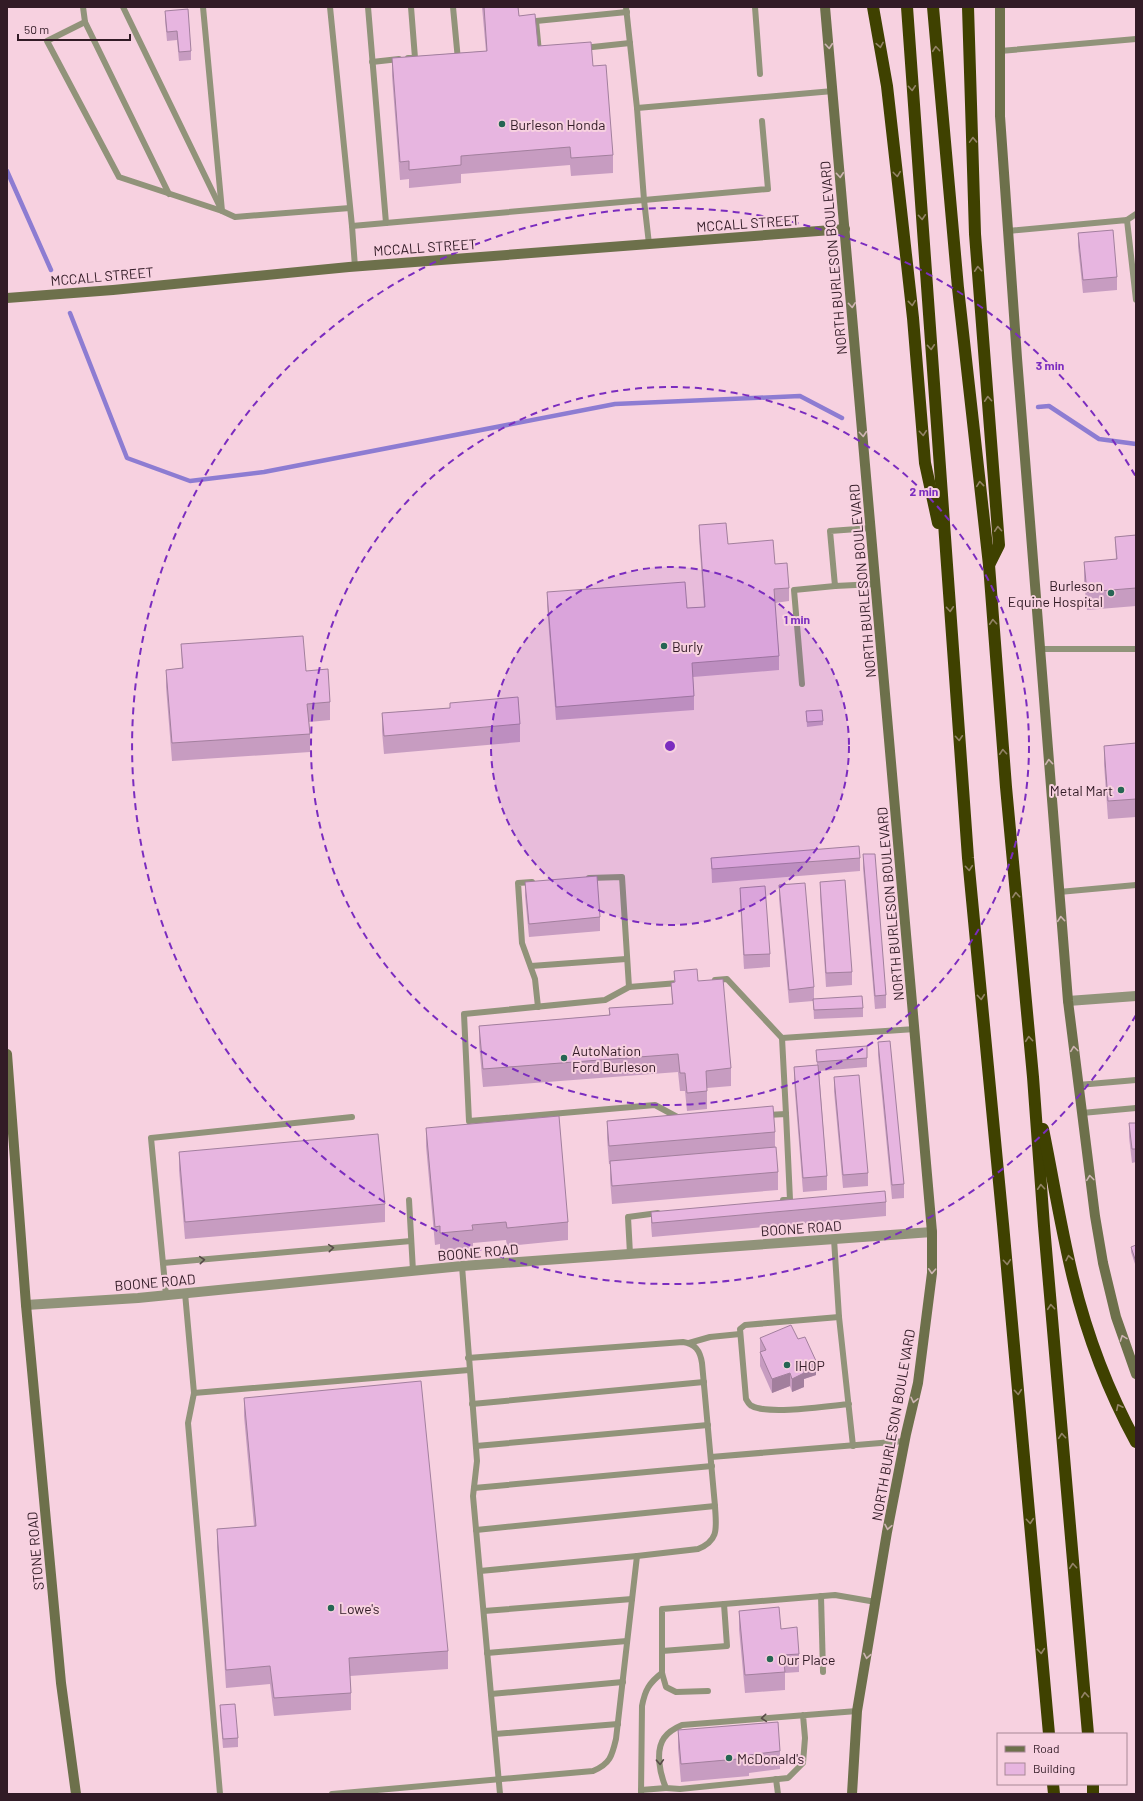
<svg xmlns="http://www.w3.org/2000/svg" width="1143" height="1801" font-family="Barlow,sans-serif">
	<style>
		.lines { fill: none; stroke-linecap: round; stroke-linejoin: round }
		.stream { stroke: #8d7cd2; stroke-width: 4.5 }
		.lane { stroke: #91937a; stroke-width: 6 }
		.street { stroke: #91937a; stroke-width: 10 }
		.secondary { stroke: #6d704b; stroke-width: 10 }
		.highway { stroke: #3f4100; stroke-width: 12 }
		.wall { fill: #c79cc1 }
		.shaded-wall { fill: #a27f9d }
		.building { fill: #e7b5e0; stroke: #a27f9d }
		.oneway { stroke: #928265 }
		.oneway2 { stroke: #ceb4b3 }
		.oneway3 { stroke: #584b48 }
		.ring { fill: none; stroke: #7b2cbf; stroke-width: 2; stroke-dasharray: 7 5 }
		.poi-dot { fill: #256553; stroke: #f7d1e0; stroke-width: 1.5 }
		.labels { text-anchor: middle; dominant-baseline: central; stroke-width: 4; stroke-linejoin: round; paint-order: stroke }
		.poi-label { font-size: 14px; fill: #321b26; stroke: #f7d1e0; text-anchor: start }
		.street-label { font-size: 14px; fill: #321b26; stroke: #f7d1e0 }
		.centre { fill: #7b2cbf; stroke: #f7d1e0; stroke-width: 2 }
		.ring-label { font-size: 12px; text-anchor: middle; font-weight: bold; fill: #7b2cbf; stroke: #f7d1e0; stroke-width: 4; stroke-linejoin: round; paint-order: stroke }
	</style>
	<rect width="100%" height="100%" fill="#f7d1e0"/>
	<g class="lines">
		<!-- stream -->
		<g class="stream">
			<polyline points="7,171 51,270"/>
			<polyline points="70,313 127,458 190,481 264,472 615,404 800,396 842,418"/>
			<polyline points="1038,407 1049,406 1099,439 1136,444"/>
		</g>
		<!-- lane -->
		<g class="lane">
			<polyline points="83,7 85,22 47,41 119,177 222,211 203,7"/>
			<polyline points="123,7 222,211 235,217 350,208"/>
			<polyline points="330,7 352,226"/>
			<polyline points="368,7 386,223"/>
			<polyline points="453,7 458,60"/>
			<polyline points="626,7 637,108 833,91"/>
			<polyline points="755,7 760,74"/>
			<polyline points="85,22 169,194"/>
			<polyline points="583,48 630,43"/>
			<polyline points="1000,51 1136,39"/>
			<polyline points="540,52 539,52 536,21 627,12"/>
			<polyline points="408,58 415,58 411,7"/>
			<polyline points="372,62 399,59"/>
			<polyline points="1127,220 1136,214"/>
			<polyline points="1008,231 1127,220 1136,300"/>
			<polyline points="649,244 644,200 768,189 762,121"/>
			<polyline points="355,267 352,226 644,200 637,108"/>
			<polyline points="871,528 830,531 835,586 876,584"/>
			<polyline points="1040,649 1136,649"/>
			<polyline points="802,684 794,590 835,586"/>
			<polyline points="589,878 622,877 629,987"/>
			<polyline points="532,882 518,883 522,943 535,979 538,1007"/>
			<polyline points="1059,892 1136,885"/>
			<polyline points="531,966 626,959"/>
			<polyline points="715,980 727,979 782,1038 915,1029"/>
			<polyline points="678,983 629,987 605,1000 464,1014 469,1121 655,1105 681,1119"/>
			<polyline points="782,1038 786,1114"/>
			<polyline points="1078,1085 1136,1080"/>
			<polyline points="1082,1113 1136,1108"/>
			<polyline points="767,1115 786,1114 790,1200 783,1200"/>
			<polyline points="409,1200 413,1271"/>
			<polyline points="834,1239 839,1317"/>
			<polyline points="630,1254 628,1217 658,1213"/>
			<polyline points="163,1263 411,1241"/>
			<polyline points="462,1266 477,1461 473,1496 500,1794"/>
			<polyline points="185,1293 194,1393 469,1370"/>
			<polyline points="166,1295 151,1138 352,1117"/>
			<polyline points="689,1343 710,1337 740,1334"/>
			<polyline points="194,1393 188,1423 220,1794"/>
			<polyline points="472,1404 704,1382"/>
			<path d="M849,1404C828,1406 769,1415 752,1406C749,1405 748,1402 746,1399L740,1329L745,1325L839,1317L853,1446"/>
			<polyline points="476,1446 708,1425"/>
			<polyline points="711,1457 905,1441"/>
			<polyline points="474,1488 712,1466"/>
			<polyline points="476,1530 715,1506"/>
			<polyline points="480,1571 637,1556"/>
			<polyline points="821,1596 823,1672"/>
			<polyline points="484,1611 632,1599"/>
			<polyline points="662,1651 727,1646 724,1604"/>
			<polyline points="487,1653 627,1641"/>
			<polyline points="708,1691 676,1692 666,1687 662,1673 662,1609 835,1595 876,1602"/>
			<polyline points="491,1694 623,1682"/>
			<path d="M803,1715L805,1738L803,1763L788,1778L680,1789L666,1788C660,1774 655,1751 664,1738C668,1732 675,1728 682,1725L857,1711"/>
			<polyline points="495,1734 618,1724"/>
			<polyline points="776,1779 778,1794"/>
			<polyline points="641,1790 666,1788"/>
			<path d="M332,1794L593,1771C610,1764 612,1756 616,1739L637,1556L698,1549C720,1540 716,1527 715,1506L702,1363C700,1350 695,1344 683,1342L468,1358"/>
			<path d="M641,1794L642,1706C645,1690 649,1683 662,1673"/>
		</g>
		<!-- street -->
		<g class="street">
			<polyline points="1068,1001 1136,996"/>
			<polyline points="26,1305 138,1298 462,1266 932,1232"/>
		</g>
		<!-- secondary -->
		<g class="secondary">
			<polyline points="825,7 932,1232 932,1273 918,1383 906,1434 887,1532 857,1711 852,1794"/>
			<polyline points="1000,7 1000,116 1017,358 1068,1001 1095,1216 1103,1263 1116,1317 1136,1374"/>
			<polyline points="7,298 113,290 349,267 845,229"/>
			<polyline points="7,1054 26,1305 61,1683 76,1794"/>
		</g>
		<!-- highway -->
		<g class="highway">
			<polyline points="873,7 887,86 901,210 913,318 925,463 938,523"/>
			<polyline points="907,7 968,858 1003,1224 1049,1734"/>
			<polyline points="933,7 958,288 989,565 1006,787 1033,1077 1044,1226 1088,1734"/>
			<polyline points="968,7 975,234 999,545 989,565"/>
			<path d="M1043,1129C1053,1178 1061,1229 1073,1278C1087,1335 1108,1391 1136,1442"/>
			<polyline points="1053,1784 1054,1794"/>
			<polyline points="1093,1784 1093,1794"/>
		</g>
	</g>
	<!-- wall -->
	<g class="wall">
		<polygon points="482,7 518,7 519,16 538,46 593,66 613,155 613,173 571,176 570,165 461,174 461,183 409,188 409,179 400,180 392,76 392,58 486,51"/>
		<polygon points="165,11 191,51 191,60 179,61 177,40 167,41 165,20"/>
		<polygon points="1078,233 1117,277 1117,290 1083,293 1078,246"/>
		<polygon points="699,525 728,544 775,564 789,588 789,601 775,603 779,656 779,670 693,677 694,696 694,710 556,720 547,606 547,592 687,608 704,607 699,538"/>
		<polygon points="1136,535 1136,606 1087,610 1084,580 1084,562 1116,560 1115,537"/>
		<polygon points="181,644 306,671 330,702 330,720 309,722 310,734 310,752 172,761 166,687 166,670 182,668"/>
		<polygon points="450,703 520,724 520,742 384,754 382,731 382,713 450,708"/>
		<polygon points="806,711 823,721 823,725 807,727"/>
		<polygon points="1136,743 1136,817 1108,819 1104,764 1104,746"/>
		<polygon points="863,854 886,995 886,1008 875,1009 863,868"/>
		<polygon points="711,858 860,858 860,871 712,883"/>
		<polygon points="525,882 600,917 600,931 529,937 525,896"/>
		<polygon points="820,882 852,972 852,985 826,987 820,895"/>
		<polygon points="779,885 814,987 814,999 863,1008 863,1017 814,1019 813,1001 789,1003 779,899"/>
		<polygon points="740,888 770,954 770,967 744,969 740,901"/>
		<polygon points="674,971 698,981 731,1068 731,1086 707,1088 707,1109 687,1111 685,1091 680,1091 678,1072 483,1087 479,1044 479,1026 609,1015 609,1008 672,1004 671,983 674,982"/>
		<polygon points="878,1042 904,1184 904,1198 892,1199 878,1055"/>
		<polygon points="816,1050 867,1058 867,1067 819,1071 827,1176 827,1190 803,1192 794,1081 794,1067 817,1065"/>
		<polygon points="834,1077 868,1173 868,1186 843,1188 834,1091"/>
		<polygon points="607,1121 775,1132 775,1147 778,1172 778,1190 612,1204 610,1179 610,1164 609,1164 607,1138"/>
		<polygon points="1129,1123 1136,1123 1136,1162 1132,1163 1129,1137"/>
		<polygon points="426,1128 568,1222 568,1240 507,1246 506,1240 473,1243 473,1248 440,1251 440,1244 435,1245 426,1146"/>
		<polygon points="179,1152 385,1204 385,1222 185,1239 179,1170"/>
		<polygon points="886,1202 886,1216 652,1237 651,1225 651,1212"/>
		<polygon points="1136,1245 1136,1267 1131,1252 1131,1247"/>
		<polygon points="760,1338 816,1375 804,1379 804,1387 792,1392 790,1386 772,1393 760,1366"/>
		<polygon points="244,1398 448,1651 448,1669 350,1676 351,1693 351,1710 274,1716 270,1684 226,1688 217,1547 217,1529 254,1526 244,1416"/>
		<polygon points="739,1611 781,1629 799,1654 799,1672 785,1673 785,1690 745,1693 739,1629"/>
		<polygon points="220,1705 238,1738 238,1747 223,1748 220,1714"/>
		<polygon points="678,1730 780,1751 780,1769 749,1773 749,1776 681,1782 678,1748"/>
	</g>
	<!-- shaded-wall -->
	<g class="shaded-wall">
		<polygon points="816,1361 816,1375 804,1379 804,1387 792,1392 792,1379 801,1367"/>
		<polygon points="790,1373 790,1386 772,1393 772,1379"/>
	</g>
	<!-- building -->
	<g class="building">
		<polygon points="484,7 518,7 519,16 535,14 538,46 591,42 593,66 606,65 613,155 571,158 570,147 461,156 461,165 409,170 409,161 400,162 392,58 487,51"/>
		<polygon points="188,9 191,51 179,52 177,31 167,32 165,11"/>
		<polygon points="1113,230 1117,277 1083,280 1078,233"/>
		<polygon points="726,523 728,544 773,540 775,564 787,563 789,588 774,589 779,656 692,663 694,696 556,707 547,592 685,582 687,608 705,607 699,525"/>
		<polygon points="1136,535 1136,588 1087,592 1084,562 1117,559 1115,537"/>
		<polygon points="303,636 306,671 328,669 330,702 307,704 310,734 172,743 166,670 183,668 181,644"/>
		<polygon points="518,697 520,724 384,736 382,713 450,708 450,703"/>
		<polygon points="822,710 823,721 807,722 806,711"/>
		<polygon points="1136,743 1136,799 1108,801 1104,746"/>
		<polygon points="859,846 860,858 712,869 711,858"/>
		<polygon points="863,854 875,854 886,995 875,996"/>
		<polygon points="597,876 600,917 529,924 525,882"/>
		<polygon points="845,880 852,972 826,973 820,882"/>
		<polygon points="805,883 814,987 789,990 779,885"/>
		<polygon points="765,886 770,954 744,955 740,888"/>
		<polygon points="697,969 698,981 723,979 731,1068 706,1071 707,1091 687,1093 685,1073 680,1073 678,1054 483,1069 479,1026 610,1015 609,1008 673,1004 671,983 675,982 674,971"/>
		<polygon points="862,996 863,1008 814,1010 813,999"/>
		<polygon points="890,1041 904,1184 892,1185 878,1042"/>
		<polygon points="867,1046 867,1058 817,1062 816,1050"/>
		<polygon points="818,1065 827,1176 803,1178 794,1067"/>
		<polygon points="859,1075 868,1173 843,1175 834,1077"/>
		<polygon points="773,1106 775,1132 609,1146 607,1121"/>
		<polygon points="559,1116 568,1222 507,1228 506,1222 472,1225 473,1230 440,1233 440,1226 435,1227 426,1128"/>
		<polygon points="1129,1123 1136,1123 1136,1149 1132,1149"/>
		<polygon points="378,1134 385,1204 185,1222 179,1152"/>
		<polygon points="776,1147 778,1172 612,1186 610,1161"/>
		<polygon points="885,1191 886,1202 652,1223 651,1212"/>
		<polygon points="1136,1245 1136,1262 1131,1247"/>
		<polygon points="791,1325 798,1339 805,1337 816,1361 801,1367 804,1373 792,1379 790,1373 772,1379 760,1352 766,1350 760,1338"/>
		<polygon points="421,1381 448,1651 349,1658 351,1693 274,1698 270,1666 226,1670 217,1529 256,1526 244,1398"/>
		<polygon points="779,1607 781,1629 797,1627 799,1654 783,1655 785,1672 745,1675 739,1611"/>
		<polygon points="235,1704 238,1738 223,1739 220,1705"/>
		<polygon points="778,1722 780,1751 749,1755 749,1758 681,1764 678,1730"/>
	</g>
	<!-- one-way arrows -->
	<defs><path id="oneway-chevron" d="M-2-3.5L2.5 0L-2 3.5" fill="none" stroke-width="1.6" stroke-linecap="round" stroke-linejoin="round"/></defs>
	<g class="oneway">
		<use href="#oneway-chevron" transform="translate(880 45) rotate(80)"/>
		<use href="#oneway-chevron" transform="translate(936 49) rotate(-95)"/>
		<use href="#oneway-chevron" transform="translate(912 88) rotate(86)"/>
		<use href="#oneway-chevron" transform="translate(973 140) rotate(-92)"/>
		<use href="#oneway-chevron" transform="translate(897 174) rotate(83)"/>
		<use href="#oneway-chevron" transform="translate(922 217) rotate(86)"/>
		<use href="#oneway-chevron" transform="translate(978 269) rotate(-94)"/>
		<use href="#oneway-chevron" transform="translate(912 303) rotate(84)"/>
		<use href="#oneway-chevron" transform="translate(931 347) rotate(86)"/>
		<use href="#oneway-chevron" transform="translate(988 399) rotate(-94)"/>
		<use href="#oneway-chevron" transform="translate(923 433) rotate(85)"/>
		<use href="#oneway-chevron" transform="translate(980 484) rotate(-96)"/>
		<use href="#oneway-chevron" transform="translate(998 529) rotate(-94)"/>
		<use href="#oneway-chevron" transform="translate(950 609) rotate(86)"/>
		<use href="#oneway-chevron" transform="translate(993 622) rotate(-94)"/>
		<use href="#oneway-chevron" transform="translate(959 738) rotate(86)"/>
		<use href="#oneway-chevron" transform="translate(1003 752) rotate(-94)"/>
		<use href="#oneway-chevron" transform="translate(969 868) rotate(85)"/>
		<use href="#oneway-chevron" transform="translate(1016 895) rotate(-95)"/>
		<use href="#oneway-chevron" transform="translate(981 997) rotate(85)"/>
		<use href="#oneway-chevron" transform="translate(1029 1039) rotate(-95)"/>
		<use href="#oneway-chevron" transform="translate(1041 1187) rotate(-94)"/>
		<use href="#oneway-chevron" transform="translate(1069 1258) rotate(-101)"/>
		<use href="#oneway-chevron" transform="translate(1007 1262) rotate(85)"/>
		<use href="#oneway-chevron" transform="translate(1051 1307) rotate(-95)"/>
		<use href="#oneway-chevron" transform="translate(1018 1392) rotate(85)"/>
		<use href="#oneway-chevron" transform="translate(1119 1407) rotate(-116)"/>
		<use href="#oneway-chevron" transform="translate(1062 1436) rotate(-95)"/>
		<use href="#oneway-chevron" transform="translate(1030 1521) rotate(85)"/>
		<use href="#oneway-chevron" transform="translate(1073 1566) rotate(-95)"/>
		<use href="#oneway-chevron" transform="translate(1041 1651) rotate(85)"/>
		<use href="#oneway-chevron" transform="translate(1085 1695) rotate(-95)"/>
	</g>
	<g class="oneway2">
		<use href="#oneway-chevron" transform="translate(829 46) rotate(85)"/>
		<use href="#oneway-chevron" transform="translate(840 175) rotate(85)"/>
		<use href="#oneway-chevron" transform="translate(852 305) rotate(85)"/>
		<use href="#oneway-chevron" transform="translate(863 434) rotate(85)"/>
		<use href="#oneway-chevron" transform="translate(1049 762) rotate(-95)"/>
		<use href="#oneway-chevron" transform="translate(1061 919) rotate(-95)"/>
		<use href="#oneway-chevron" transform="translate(1074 1049) rotate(-97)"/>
		<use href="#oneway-chevron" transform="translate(1090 1178) rotate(-97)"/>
		<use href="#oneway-chevron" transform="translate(932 1271) rotate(93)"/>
		<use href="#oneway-chevron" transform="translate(1123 1338) rotate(-110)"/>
		<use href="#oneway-chevron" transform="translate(914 1400) rotate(103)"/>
		<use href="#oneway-chevron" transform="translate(888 1527) rotate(101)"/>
		<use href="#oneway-chevron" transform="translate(867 1656) rotate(100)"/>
	</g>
	<g class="oneway3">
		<use href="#oneway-chevron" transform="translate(331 1248) rotate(-5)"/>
		<use href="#oneway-chevron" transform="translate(202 1260) rotate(-5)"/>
		<use href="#oneway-chevron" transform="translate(764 1718) rotate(175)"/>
		<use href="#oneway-chevron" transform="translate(660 1762) rotate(87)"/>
	</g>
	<!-- distance rings -->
	<circle cx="670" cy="746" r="179" fill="#7b2cbf" fill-opacity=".12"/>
	<g class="ring">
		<circle cx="670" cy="746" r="179"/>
		<circle cx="670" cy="746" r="359"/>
		<path d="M1136 1015A538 538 0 1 1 1136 477"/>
	</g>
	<!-- markers -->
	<g class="poi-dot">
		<circle cx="502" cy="124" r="4"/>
		<circle cx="1111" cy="593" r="4"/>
		<circle cx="664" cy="646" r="4"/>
		<circle cx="1121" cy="790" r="4"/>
		<circle cx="564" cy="1058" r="4"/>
		<circle cx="787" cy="1365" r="4"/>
		<circle cx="331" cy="1608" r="4"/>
		<circle cx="770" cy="1659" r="4"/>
		<circle cx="729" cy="1758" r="4"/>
	</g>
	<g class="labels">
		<!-- poi labels -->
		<g class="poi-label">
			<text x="510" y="124">Burleson Honda</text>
			<text x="1103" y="585" text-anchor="end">Burleson<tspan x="1103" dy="16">Equine Hospital</tspan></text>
			<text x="672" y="646">Burly</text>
			<text x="1113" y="790" text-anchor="end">Metal Mart</text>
			<text x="572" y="1050">AutoNation<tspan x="572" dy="16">Ford Burleson</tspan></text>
			<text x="795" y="1365">IHOP</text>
			<text x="339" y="1608">Lowe's</text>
			<text x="778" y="1659">Our Place</text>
			<text x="737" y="1758">McDonald's</text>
		</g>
		<!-- street labels -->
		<g class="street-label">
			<text transform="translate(748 223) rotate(-4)">MCCALL STREET</text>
			<text transform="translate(425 247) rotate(-4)">MCCALL STREET</text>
			<text transform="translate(833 258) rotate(-95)">NORTH BURLESON BOULEVARD</text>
			<text transform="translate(102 276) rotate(-5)">MCCALL STREET</text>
			<text transform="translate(862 581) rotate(-95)">NORTH BURLESON BOULEVARD</text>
			<text transform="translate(890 904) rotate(-95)">NORTH BURLESON BOULEVARD</text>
			<text transform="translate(801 1228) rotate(-4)">BOONE ROAD</text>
			<text transform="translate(478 1252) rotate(-5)">BOONE ROAD</text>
			<text transform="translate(155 1282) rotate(-5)">BOONE ROAD</text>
			<text transform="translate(893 1425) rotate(-80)">NORTH BURLESON BOULEVARD</text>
			<text transform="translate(35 1551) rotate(-95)">STONE ROAD</text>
		</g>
	</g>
	<circle cx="670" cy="746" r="6" class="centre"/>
	<g class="ring-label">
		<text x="1050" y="370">3 min</text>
		<text x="924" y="496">2 min</text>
		<text x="797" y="624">1 min</text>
	</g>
	<!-- border -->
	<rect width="1143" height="1801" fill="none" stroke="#321b26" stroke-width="16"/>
	<!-- legend -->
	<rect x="997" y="1733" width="130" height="52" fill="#f7d1e0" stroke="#a88896"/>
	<rect x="1005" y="1746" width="20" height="6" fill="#6d704b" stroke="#a88896"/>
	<text x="1033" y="1753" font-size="12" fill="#321b26">Road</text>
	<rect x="1005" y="1763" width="20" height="12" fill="#e7b5e0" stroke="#a88896"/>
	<text x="1033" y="1773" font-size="12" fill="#321b26">Building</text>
	<!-- scale -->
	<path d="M18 34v6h112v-6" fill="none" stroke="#321b26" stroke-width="2"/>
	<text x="24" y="34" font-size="12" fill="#321b26" stroke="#f7d1e0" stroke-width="3" paint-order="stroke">50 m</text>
</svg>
